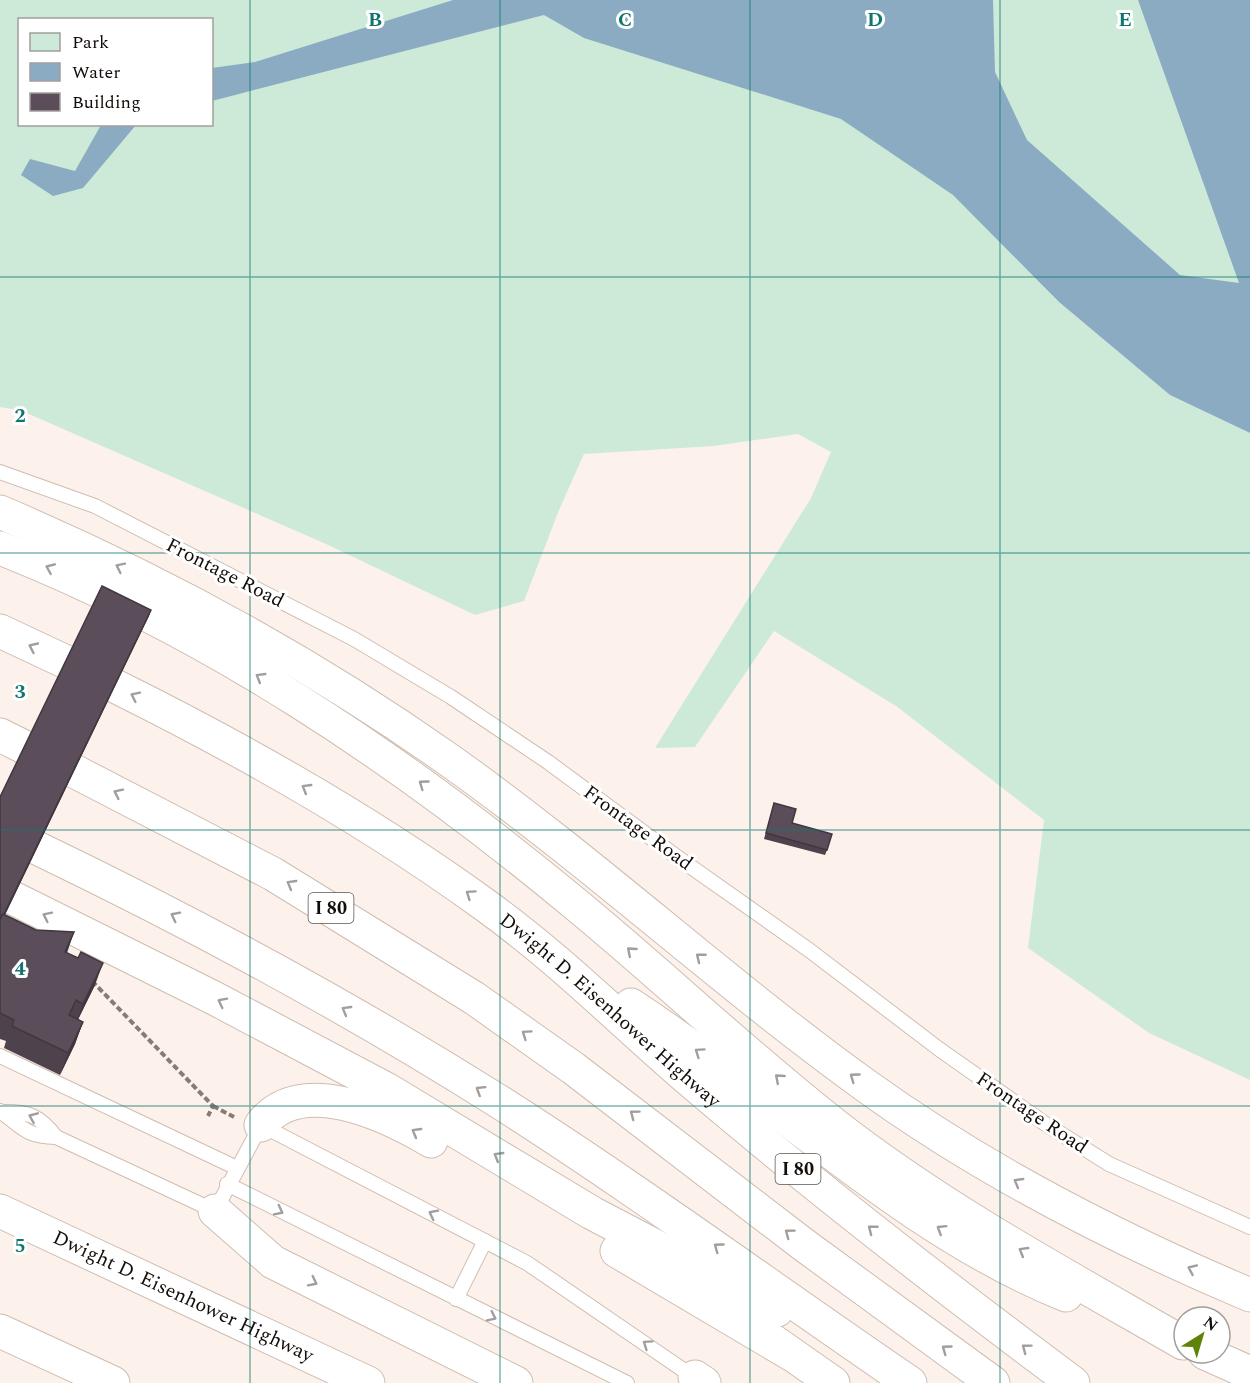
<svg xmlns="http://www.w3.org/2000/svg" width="1250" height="1383" font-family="Spectral,serif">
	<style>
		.green { fill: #cdead9; fill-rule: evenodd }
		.water { fill: #8aabc2 }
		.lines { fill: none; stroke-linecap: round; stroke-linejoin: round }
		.lane-casing { stroke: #cebdb1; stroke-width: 16 }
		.highway-casing { stroke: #cebdb1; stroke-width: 35 }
		.path { stroke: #857c77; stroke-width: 4; stroke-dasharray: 6 3; stroke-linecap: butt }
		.lane { stroke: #fff; stroke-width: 14 }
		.highway { stroke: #fff; stroke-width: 33 }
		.wall { fill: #4e434d }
		.shaded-wall { fill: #40373f }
		.building { fill: #5b4e5a; stroke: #40373f; stroke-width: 1.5 }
		.oneway { stroke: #a19e9d }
		.grid { fill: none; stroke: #0f766e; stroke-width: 1.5; stroke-opacity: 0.55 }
		.labels { text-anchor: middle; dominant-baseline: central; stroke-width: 6; stroke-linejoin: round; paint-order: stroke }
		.shield { fill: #fff; stroke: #5a5653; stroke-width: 1.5 }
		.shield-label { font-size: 18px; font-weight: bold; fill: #130d09 }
		.street-label { font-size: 20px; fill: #130d09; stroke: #fff }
		.grid-label { font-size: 20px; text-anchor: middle; font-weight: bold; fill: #0f766e; stroke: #fff; stroke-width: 6; stroke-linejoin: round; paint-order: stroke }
	</style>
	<rect width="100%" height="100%" fill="#fdf2eb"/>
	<!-- green -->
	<g class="green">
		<path d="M0,0H534L840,74L1059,302L1170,395L1250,433V1080L1149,1033L1028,948L1044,820L896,706L774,631L695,747L655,748L811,498L831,452L798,434L714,446L584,454L559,510L524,601L475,615L326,544L22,411L0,407ZM20,20H212V124H20Z"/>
		<polygon points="780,0 1250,0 1250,399"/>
	</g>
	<!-- water -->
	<g class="water">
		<polygon points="453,0 993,0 995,72 1027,140 1180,275 1239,283 1138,0 1250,0 1250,433 1170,395 1059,302 953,195 841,119 584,38 544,15 212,101 212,68 255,62"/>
		<polygon points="101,125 136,125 83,188 53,196 21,175 30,159 75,171"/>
	</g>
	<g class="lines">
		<defs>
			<g id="lane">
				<polyline points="0,472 95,506 354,639 451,697 548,762 677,857 809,950 939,1049 1047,1125 1109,1164 1250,1227"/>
				<polyline points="0,1056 237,1168"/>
				<path d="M0,1111C23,1127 24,1136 56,1137L215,1211L261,1125L527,1263L695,1378"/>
				<path d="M2,1112C28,1111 40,1116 56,1137"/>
				<polyline points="227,1184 627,1383"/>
				<polyline points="456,1299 485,1241"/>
			</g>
			<g id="highway">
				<path d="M0,512C157,579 309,661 449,760C593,862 722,982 865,1085C984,1171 1115,1238 1250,1295"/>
				<path d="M0,548C210,631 399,758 573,902C662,975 745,1055 836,1126C944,1210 1065,1275 1183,1343"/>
				<polyline points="0,631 66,662"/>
				<path id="s1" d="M115,686C244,750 368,820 485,905C559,958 624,1024 693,1083C816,1188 944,1287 1073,1383"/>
				<polyline points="0,735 24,747"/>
				<polyline points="74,771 273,874 474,998 573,1068 804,1245 993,1383"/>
				<path d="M37,848C195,924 349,1007 498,1101C638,1190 772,1289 910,1383"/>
				<polyline points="13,898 214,998 386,1089 592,1213 777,1310"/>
				<path d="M631,1005C774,1099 907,1231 1066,1295"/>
				<path d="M261,1125C300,1073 387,1115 431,1141"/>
				<path id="s2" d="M0,1211L368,1383"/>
				<polyline points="215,1211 273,1262 516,1383"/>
				<polyline points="617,1251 791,1354"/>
				<polyline points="0,1331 113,1383"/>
				<polyline points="773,1341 833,1383"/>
				<polyline points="1205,1353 1250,1373"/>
				<polyline points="695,1377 704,1383"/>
			</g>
		</defs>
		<!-- lane casing -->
		<use href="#lane" class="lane-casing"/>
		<!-- highway casing -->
		<use href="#highway" class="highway-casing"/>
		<!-- path -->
		<g class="path">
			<polyline points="92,981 213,1106 208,1116"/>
			<polyline points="213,1106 234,1117"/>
		</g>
		<!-- lane -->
		<use href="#lane" class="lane"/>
		<!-- highway -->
		<use href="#highway" class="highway"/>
	</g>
	<!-- wall -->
	<g class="wall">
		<polygon points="151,610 5,915 36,930 74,932 67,953 95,985 78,1019 83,1022 75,1044 60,1075 4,1048 6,1041 0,1039 0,797"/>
		<polygon points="774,803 792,823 827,850 825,855 764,839"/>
	</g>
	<!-- shaded-wall -->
	<g class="shaded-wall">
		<polygon points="151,610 149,616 0,925 0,923"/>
		<polygon points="74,932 66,954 65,952"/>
		<polygon points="103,963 95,985 75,1026 83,1004"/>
		<polygon points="83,1022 75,1044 60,1075 68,1053"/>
	</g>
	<!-- building -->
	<g class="building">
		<polygon points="102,586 151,610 4,914 3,914 0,920 0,797"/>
		<polygon points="774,803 796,809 792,823 832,834 827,850 766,833"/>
		<polygon points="3,914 36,930 74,932 65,952 78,958 81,952 103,963 83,1004 76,1000 69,1015 83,1022 68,1053 12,1026 14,1020 0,1013 0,920"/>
	</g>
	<!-- one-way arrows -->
	<defs><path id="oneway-chevron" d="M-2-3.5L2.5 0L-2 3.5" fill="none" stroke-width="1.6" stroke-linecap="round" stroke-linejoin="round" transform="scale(1.5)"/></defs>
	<g class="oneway">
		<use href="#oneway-chevron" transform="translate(120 567) rotate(-154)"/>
		<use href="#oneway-chevron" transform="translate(50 568) rotate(-157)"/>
		<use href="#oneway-chevron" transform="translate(33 647) rotate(-155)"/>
		<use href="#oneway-chevron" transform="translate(260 677) rotate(-149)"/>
		<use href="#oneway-chevron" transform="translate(135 696) rotate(-154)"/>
		<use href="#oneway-chevron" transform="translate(423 784) rotate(-144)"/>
		<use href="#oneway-chevron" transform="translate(306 788) rotate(-149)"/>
		<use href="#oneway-chevron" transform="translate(118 793) rotate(-154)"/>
		<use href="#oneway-chevron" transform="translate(291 884) rotate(-150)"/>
		<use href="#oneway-chevron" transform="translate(470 894) rotate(-145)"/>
		<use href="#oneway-chevron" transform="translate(47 916) rotate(-154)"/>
		<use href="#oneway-chevron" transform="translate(175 916) rotate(-153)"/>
		<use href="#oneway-chevron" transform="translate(631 951) rotate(-139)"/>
		<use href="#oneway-chevron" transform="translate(700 957) rotate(-141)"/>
		<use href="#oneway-chevron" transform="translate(222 1002) rotate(-153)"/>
		<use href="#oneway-chevron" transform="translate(346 1010) rotate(-150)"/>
		<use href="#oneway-chevron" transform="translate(526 1034) rotate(-145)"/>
		<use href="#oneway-chevron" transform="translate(699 1052) rotate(-145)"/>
		<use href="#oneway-chevron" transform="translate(854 1077) rotate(-144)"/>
		<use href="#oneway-chevron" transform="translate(779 1078) rotate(-139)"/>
		<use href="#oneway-chevron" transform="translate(480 1090) rotate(-148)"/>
		<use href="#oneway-chevron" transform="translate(634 1114) rotate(-143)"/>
		<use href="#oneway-chevron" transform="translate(33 1117) rotate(-157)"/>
		<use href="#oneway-chevron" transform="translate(416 1132) rotate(-150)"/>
		<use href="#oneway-chevron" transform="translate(498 1156) rotate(-149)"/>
		<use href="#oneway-chevron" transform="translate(1018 1182) rotate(-150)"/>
		<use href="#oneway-chevron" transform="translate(279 1211) rotate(27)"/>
		<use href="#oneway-chevron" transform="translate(433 1214) rotate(-153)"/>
		<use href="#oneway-chevron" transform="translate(872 1229) rotate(-142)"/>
		<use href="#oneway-chevron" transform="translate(941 1229) rotate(-148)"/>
		<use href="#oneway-chevron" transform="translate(789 1233) rotate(-143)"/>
		<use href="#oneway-chevron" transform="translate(718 1247) rotate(-144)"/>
		<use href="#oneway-chevron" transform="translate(1023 1251) rotate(-149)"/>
		<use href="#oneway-chevron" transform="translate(1192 1269) rotate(-156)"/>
		<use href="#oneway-chevron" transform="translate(313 1282) rotate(27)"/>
		<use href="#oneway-chevron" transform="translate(492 1317) rotate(26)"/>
		<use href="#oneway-chevron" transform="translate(647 1344) rotate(-145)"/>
		<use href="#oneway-chevron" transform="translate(1026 1348) rotate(-143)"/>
		<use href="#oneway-chevron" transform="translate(946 1349) rotate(-144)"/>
	</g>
	<!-- grid -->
	<path class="grid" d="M250,0V1383M500,0V1383M750,0V1383M1000,0V1383M0,277H1250M0,553H1250M0,830H1250M0,1106H1250"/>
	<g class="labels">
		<!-- shield labels -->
		<g class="shield">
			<rect x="308.5" y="893" width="45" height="30" rx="4.5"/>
			<rect x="775.5" y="1154" width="45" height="30" rx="4.5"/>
		</g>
		<g class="shield-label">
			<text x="331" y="908">I 80</text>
			<text x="798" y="1169">I 80</text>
		</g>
		<!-- street labels -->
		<g class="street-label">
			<text transform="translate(225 573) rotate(27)">Frontage Road</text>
			<text transform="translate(638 828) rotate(36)">Frontage Road</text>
			<text stroke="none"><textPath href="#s1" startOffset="594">Dwight D. Eisenhower Highway</textPath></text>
			<text transform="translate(1032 1113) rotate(34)">Frontage Road</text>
			<text stroke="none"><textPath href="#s2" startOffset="202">Dwight D. Eisenhower Highway</textPath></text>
		</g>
	</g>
	<g class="grid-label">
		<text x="375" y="26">B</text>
		<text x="625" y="26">C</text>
		<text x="875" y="26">D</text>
		<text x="1125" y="26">E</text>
		<text x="20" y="422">2</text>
		<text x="20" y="698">3</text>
		<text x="20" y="975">4</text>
		<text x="20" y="1252">5</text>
	</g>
	<!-- legend -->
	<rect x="18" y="18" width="195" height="108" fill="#ffffff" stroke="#a19e9d" stroke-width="1.5"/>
	<rect x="30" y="33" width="30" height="18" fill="#cdead9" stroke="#a19e9d" stroke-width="1.5"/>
	<text x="72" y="48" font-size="18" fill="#130d09">Park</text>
	<rect x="30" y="63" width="30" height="18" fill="#8aabc2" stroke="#a19e9d" stroke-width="1.5"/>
	<text x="72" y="78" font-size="18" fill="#130d09">Water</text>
	<rect x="30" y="93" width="30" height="18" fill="#5b4e5a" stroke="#a19e9d" stroke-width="1.5"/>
	<text x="72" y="108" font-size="18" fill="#130d09">Building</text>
	<!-- north arrow -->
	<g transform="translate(1202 1335) rotate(37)"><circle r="28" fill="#ffffff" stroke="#a19e9d" stroke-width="1.5"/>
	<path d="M0-4.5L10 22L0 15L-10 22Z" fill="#5d8409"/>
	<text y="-9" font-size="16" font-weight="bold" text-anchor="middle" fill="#130d09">N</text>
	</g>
</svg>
